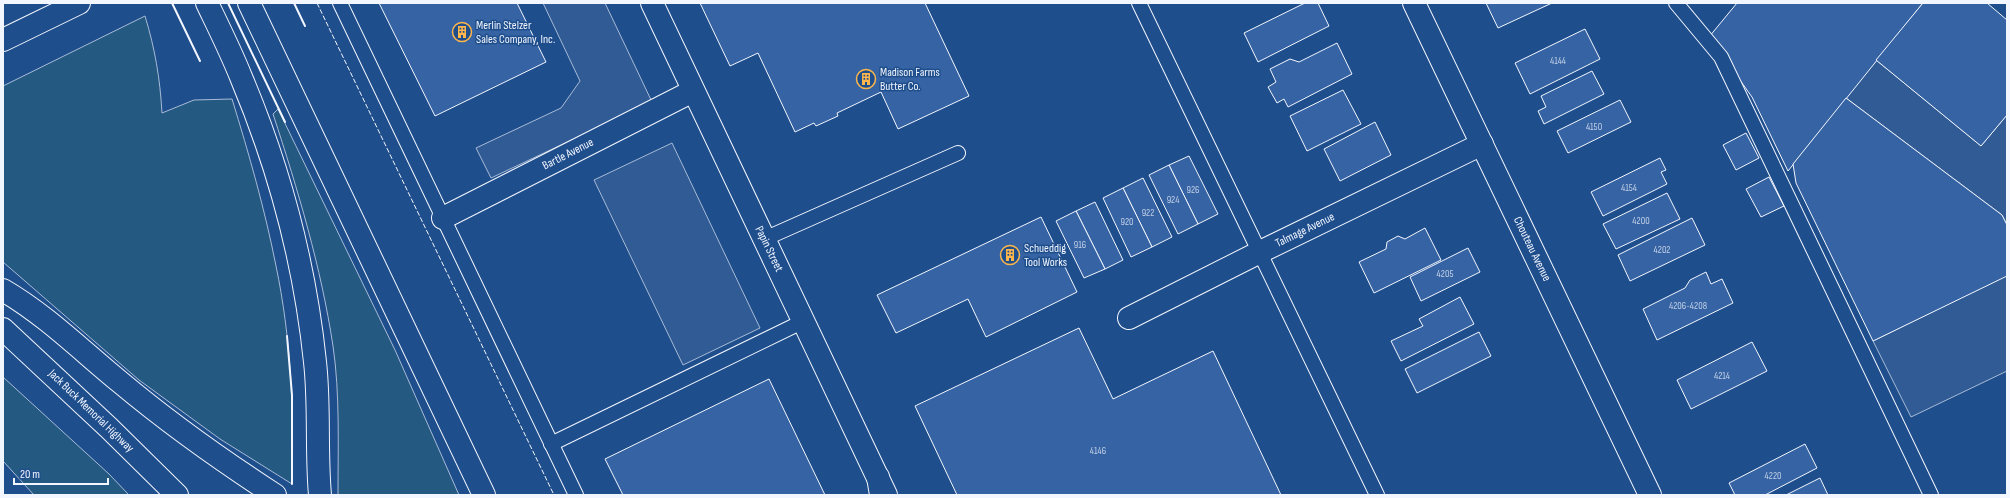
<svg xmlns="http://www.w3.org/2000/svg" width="2010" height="498" font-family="'Sofia Sans Condensed',sans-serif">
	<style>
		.green { fill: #245a82; stroke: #a8bbd7 }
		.parking { fill: #305b95; stroke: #a8bbd7 }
		.building { fill: #3563a3; stroke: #f2f6ff }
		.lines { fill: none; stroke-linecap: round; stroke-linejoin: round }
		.service-casing { stroke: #f2f6ff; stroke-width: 16 }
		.minor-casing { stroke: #f2f6ff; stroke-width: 24 }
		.tertiary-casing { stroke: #f2f6ff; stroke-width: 24 }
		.motorway-casing { stroke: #f2f6ff; stroke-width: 24 }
		.service { stroke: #1f4e8c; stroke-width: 14 }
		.minor { stroke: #1f4e8c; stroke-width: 22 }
		.tertiary { stroke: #1f4e8c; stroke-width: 22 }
		.motorway { stroke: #1f4e8c; stroke-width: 22 }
		.fence { stroke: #f2f6ff; stroke-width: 1; stroke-dasharray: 5 2; stroke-linecap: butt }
		.wall { stroke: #f2f6ff; stroke-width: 2 }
		.labels { text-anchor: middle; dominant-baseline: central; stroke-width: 3; stroke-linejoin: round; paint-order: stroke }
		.number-label { font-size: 10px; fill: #c3d1e8 }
		.poi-label { font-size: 12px; fill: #f2f6ff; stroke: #1f4e8c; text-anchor: start }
		.street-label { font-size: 12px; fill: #f2f6ff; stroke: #1f4e8c }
	</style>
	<rect width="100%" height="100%" fill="#1f4e8c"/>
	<!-- green -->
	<g class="green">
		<path d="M145,16C155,49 160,78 162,113L194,100L232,99C249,154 265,210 276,266C291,337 294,411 292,484L220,439L139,380L3,262V86Z"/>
		<path d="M278,109L395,350L459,495H338C338,447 340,393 333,346C321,267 298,190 273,114Z"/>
		<polygon points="3,377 109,474 129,495 34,495 3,461"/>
	</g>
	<!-- parking -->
	<g class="parking">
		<polygon points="543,3 605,3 652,102 491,178 476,148 561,108 580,81"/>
		<polygon points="1876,60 1981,146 2007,115 2007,225 2002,215 1846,98"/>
		<polygon points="672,143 760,328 683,365 594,180"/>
		<polygon points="2007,275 2007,371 1911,417 1873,341"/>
	</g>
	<!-- building -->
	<g class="building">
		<polygon points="379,3 517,3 546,62 435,116"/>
		<polygon points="700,3 925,3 969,96 898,129 881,92 837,113 838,116 816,126 814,123 795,132 758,53 730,66"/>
		<polygon points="1305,3 1318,3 1329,26 1258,62 1244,33"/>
		<polygon points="1486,3 1552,3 1498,28"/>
		<polygon points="1737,3 1923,3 1788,171 1752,97 1709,37"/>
		<polygon points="1923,3 1987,3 2007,20 2007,115 1981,146 1876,60"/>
		<polygon points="1585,29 1600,59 1530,94 1515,63"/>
		<polygon points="1337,43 1352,74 1288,107 1284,99 1277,103 1268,87 1276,82 1270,69 1290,59 1299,62"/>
		<polygon points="1592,71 1604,94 1544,124 1538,111 1546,107 1541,96"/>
		<polygon points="1343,90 1361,124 1307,151 1290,116"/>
		<polygon points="1846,98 2002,215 2007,225 2007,276 1873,341 1796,183 1793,164"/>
		<polygon points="1620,100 1631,122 1568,153 1557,131"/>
		<polygon points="1375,122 1391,155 1340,181 1324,149"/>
		<polygon points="1746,133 1759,158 1736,170 1723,145"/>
		<polygon points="1189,156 1218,214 1198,224 1169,165"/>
		<polygon points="1660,158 1666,170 1661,172 1667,184 1603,216 1591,192"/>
		<polygon points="1169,165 1198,224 1178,234 1149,175"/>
		<polygon points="1769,177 1784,206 1761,217 1746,189"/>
		<polygon points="1143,178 1172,237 1152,247 1123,188"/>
		<polygon points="1123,188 1152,247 1131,257 1103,198"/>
		<polygon points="1667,193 1680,219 1616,249 1603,224"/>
		<polygon points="1095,202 1123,260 1105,269 1076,211"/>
		<polygon points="1076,211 1105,269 1084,278 1056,221"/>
		<polygon points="1041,217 1077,292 986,337 968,299 896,333 877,295"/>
		<polygon points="1692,218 1705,245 1630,281 1618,255"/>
		<polygon points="1425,228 1441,260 1374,293 1359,262 1386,249 1387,242 1398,236 1405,239"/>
		<polygon points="1468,248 1480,272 1421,301 1410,277"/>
		<polygon points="1706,272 1711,284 1722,279 1733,303 1657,340 1643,309 1685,288 1690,280"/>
		<polygon points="1460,297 1474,324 1401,361 1391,341 1423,326 1419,319"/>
		<polygon points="1079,328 1113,399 1213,351 1281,495 957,495 915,406"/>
		<polygon points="1479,332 1491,356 1417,393 1405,369"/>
		<polygon points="1752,342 1767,371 1691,409 1677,380"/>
		<polygon points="769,379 825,495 623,495 605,459"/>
		<polygon points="1805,444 1817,468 1765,495 1735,495 1729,483"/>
		<polygon points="1820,478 1828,495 1786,495"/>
	</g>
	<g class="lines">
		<defs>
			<g id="service">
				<polyline points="340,3 576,495"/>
				<polyline points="1139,3 1377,495"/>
				<polyline points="1676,3 1721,57 1931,495"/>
				<polyline points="764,239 958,153"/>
				<polyline points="551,444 804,321"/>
			</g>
			<g id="minor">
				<polyline points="1414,3 1650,495"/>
				<polyline points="3,40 79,3"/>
				<polyline points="443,218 693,91"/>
				<polyline points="1129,318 1260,252 1482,144"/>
			</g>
			<polyline id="tertiary" points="652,3 886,495"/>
			<g id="motorway">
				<path d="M207,3C219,28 231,52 241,77C279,167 305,265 315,362C320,406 316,451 320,495"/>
				<polyline points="249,3 484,495"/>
				<path d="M3,290C46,315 82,351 120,382C169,423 221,460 275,495"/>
				<polyline points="3,329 109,428 177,495"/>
				<polyline points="878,477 881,495"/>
			</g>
		</defs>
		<!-- service casing -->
		<use href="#service" class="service-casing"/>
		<!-- minor casing -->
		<use href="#minor" class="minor-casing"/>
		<!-- tertiary casing -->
		<use href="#tertiary" class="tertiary-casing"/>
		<!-- motorway casing -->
		<use href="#motorway" class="motorway-casing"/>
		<!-- service -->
		<use href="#service" class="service"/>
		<!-- minor -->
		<use href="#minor" class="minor"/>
		<!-- tertiary -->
		<use href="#tertiary" class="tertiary"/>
		<!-- motorway -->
		<use href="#motorway" class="motorway"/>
		<!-- fence -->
		<polyline class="fence" points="317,3 554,495"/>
		<!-- wall -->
		<g class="wall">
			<polyline points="172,3 200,61"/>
			<polyline points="228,3 285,122"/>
			<polyline points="294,3 305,26"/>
			<polyline points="287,336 292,395 292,484"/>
		</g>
	</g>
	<!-- icons -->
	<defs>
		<symbol id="building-ring" viewBox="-11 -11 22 22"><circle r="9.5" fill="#1f4e8c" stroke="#ffb74d" stroke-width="1.5"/><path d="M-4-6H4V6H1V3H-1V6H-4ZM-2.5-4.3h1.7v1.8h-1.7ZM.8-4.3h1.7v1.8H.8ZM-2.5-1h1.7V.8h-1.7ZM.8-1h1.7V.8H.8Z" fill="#ffb74d"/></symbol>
	</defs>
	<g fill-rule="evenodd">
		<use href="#building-ring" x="451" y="21" width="22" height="22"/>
		<use href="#building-ring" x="855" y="68" width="22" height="22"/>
		<use href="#building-ring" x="999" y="244" width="22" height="22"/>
	</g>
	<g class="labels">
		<!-- number labels -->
		<g class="number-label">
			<text x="1558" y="61">4144</text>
			<text x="1594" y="127">4150</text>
			<text x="1629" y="188">4154</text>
			<text x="1193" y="190">926</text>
			<text x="1173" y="200">924</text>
			<text x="1148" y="213">922</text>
			<text x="1641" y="221">4200</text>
			<text x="1127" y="222">920</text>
			<text x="1080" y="245">916</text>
			<text x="1662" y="250">4202</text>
			<text x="1445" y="274">4205</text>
			<text x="1688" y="306">4206-4208</text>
			<text x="1722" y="376">4214</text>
			<text x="1098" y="451">4146</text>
			<text x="1773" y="476">4220</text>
		</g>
		<!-- poi labels -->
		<g class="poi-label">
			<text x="476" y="25">Merlin Stelzer<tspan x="476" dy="14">Sales Company, Inc.</tspan></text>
			<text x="880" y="72">Madison Farms<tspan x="880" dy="14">Butter Co.</tspan></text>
			<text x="1024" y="248">Schueddig<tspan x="1024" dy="14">Tool Works</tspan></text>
		</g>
		<!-- street labels -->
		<g class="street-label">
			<text transform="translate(568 154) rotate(-27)">Bartle Avenue</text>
			<text transform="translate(1305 230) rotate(-26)">Talmage Avenue</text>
			<text transform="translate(769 249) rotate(64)">Papin Street</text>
			<text transform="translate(1532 249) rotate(64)">Chouteau Avenue</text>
			<text transform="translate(91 411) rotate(44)">Jack Buck Memorial Highway</text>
		</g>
	</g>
	<!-- border -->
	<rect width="2010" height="498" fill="none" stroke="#f2f6ff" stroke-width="8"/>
	<!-- scale -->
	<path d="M14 478v6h94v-6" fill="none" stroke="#f2f6ff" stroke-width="2"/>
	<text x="20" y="478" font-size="12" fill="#f2f6ff" stroke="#1f4e8c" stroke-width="3" paint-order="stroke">20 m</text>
</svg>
